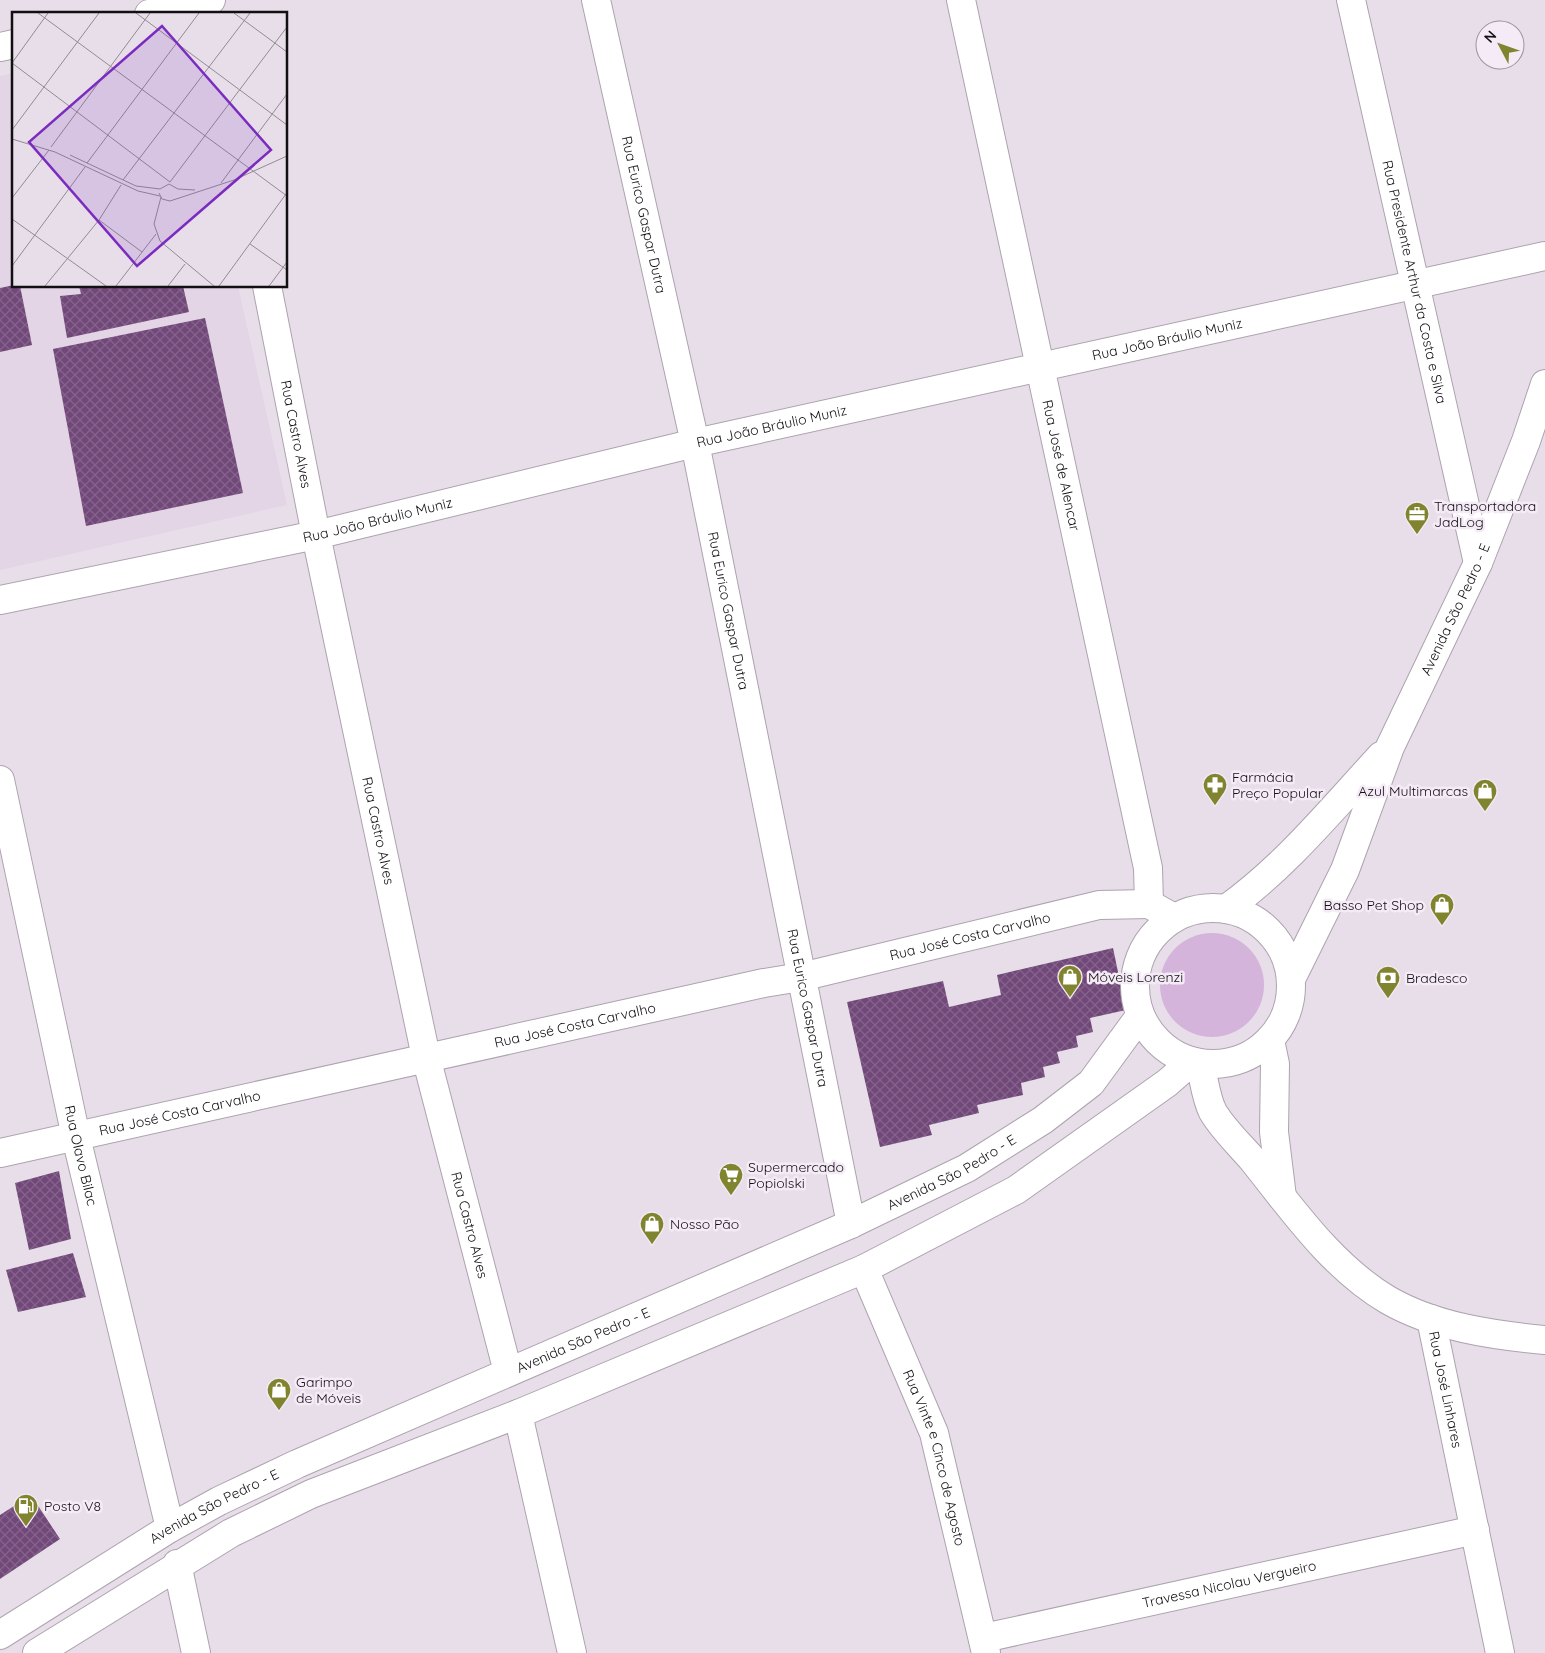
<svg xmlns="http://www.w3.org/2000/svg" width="1545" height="1653" font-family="Quicksand,sans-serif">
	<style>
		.built { fill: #e3d4e6 }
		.green { fill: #d5b4db }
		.building { fill: url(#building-cross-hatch) }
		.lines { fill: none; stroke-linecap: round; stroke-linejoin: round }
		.minor-casing { stroke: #ada3af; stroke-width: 30 }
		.major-casing { stroke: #ada3af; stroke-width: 30 }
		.minor { stroke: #fff; stroke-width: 28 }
		.major { stroke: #fff; stroke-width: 28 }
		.labels { text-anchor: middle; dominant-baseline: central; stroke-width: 5; stroke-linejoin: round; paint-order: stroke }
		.street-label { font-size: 14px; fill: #120f13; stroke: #f5ebf7 }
		.poi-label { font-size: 14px; fill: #120f13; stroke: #f5ebf7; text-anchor: start }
		.inset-road { fill: none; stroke: #928b93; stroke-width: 1 }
		.view { fill: #7b2cbf; fill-opacity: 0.15; stroke: #7b2cbf; stroke-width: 2.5 }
		.inset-edge { fill: none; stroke: #120f13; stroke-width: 2.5 }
	</style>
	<defs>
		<pattern id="building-cross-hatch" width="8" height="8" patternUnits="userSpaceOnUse" patternTransform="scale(1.25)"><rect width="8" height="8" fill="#72487a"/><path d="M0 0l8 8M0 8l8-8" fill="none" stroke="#84648a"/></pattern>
	</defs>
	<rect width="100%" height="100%" fill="#e8dee9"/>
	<!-- built -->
	<polygon class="built" points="14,73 14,286 238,286 287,505 0,570 0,76"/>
	<!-- green -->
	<circle class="green" cx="1212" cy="985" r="52"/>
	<!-- building -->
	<g class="building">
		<polygon points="14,285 20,286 32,345 0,352 0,288"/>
		<polygon points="79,286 183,286 189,312 67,338 60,296 81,294"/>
		<polygon points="205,318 243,493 86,526 53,349"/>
		<polygon points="1113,948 1126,1010 1090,1018 1093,1032 1076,1036 1078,1047 1057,1052 1060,1063 1043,1067 1045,1077 1021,1083 1023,1095 977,1105 979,1113 929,1125 932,1135 880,1147 847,1002 943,981 949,1007 1001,995 997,975"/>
		<polygon points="59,1171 71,1239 29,1250 15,1183"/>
		<polygon points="73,1253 86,1297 18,1312 6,1270"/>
		<polygon points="31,1495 60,1539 0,1579 0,1515"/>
	</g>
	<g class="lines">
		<defs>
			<g id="minor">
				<path id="s1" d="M596,0L695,443L851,1224"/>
				<path id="s2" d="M961,0L1148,868L1149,904"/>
				<path id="s3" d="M1351,0L1478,563"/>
				<polyline points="149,14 211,0"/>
				<polyline points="0,47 14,44"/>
				<path id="s4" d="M267,286L316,535L426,1057L508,1372"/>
				<path id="s5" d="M0,600L316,535L695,443L1545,256"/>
				<path id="s6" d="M0,780L76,1137L170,1528"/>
				<polyline points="1149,904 1174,918"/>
				<polyline points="1270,1040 1275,1064 1274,1132 1282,1197"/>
				<path d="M1200,1064C1204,1079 1206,1099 1213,1112C1223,1129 1239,1144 1252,1159C1292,1209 1332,1267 1388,1300C1435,1327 1492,1335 1545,1340"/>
				<path id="s7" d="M0,1153L764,983L801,977L1099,905L1149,904"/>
				<path id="s8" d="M864,1269L934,1433L986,1653"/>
				<path id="s9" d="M1431,1319L1500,1653"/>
				<polyline points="518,1414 572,1653"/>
				<polyline points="177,1564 196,1653"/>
				<path id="s10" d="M984,1638L1475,1530"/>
			</g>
			<g id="major">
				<circle cx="1213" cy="986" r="78"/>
				<path d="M1226,909C1285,867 1332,809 1381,756"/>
				<path id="s11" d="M1291,979L1345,870L1390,747L1478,563L1526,441L1545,384"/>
				<path id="s12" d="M0,1635L170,1528L219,1501L297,1464L851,1224L967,1168L1043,1120L1091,1083L1140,1016"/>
				<polyline points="37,1653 231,1533 311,1494 518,1414 864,1269 1016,1190 1167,1083 1191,1062"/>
			</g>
		</defs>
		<!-- minor casing -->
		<use href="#minor" class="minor-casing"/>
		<!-- major casing -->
		<use href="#major" class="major-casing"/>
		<!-- minor -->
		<use href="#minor" class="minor"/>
		<!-- major -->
		<use href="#major" class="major"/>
	</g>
	<!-- icons -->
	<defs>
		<symbol id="office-pin" viewBox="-11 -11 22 30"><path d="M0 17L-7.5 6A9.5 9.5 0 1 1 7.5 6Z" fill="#81842e" stroke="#f5ebf7"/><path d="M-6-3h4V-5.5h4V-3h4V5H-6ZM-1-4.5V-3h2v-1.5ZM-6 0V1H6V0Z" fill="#fff"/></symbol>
		<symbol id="pharmacy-pin" viewBox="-11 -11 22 30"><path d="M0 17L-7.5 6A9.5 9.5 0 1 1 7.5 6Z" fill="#81842e" stroke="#f5ebf7"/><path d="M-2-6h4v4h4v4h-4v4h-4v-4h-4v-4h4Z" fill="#fff"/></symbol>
		<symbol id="shop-pin" viewBox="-11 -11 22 30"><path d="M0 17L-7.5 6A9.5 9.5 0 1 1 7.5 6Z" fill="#81842e" stroke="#f5ebf7"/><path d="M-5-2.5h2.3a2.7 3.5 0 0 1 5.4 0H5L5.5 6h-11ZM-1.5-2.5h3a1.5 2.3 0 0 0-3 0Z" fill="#fff"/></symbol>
		<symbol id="bank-pin" viewBox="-11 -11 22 30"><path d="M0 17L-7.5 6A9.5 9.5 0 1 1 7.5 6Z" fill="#81842e" stroke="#f5ebf7"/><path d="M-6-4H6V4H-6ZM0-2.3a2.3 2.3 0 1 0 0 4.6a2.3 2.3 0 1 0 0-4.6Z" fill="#fff"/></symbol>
		<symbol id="supermarket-pin" viewBox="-11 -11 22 30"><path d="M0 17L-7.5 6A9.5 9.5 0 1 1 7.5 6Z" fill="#81842e" stroke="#f5ebf7"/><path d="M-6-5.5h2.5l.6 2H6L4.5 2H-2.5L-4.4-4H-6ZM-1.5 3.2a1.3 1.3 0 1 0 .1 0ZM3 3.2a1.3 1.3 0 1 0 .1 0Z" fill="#fff"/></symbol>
		<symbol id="fuel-pin" viewBox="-11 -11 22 30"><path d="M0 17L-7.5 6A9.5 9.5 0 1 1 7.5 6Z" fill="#81842e" stroke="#f5ebf7"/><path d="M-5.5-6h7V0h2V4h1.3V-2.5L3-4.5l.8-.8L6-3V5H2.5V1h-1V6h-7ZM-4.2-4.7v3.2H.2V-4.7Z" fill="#fff"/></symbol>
	</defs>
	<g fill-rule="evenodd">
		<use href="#office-pin" x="1403" y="500" width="28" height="38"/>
		<use href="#pharmacy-pin" x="1201" y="771" width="28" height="38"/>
		<use href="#shop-pin" x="1471" y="777" width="28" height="38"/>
		<use href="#shop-pin" x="1428" y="891" width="28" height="38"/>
		<use href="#shop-pin" x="1056" y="963" width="28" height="38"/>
		<use href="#bank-pin" x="1374" y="964" width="28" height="38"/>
		<use href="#supermarket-pin" x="717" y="1161" width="28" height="38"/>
		<use href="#shop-pin" x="638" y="1210" width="28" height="38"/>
		<use href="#shop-pin" x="265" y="1376" width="28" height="38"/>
		<use href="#fuel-pin" x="12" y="1492" width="28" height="38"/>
	</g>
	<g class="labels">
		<!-- street labels -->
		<g class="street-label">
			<text stroke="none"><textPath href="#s1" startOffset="220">Rua Eurico Gaspar Dutra</textPath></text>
			<text stroke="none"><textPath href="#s3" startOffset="289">Rua Presidente Arthur da Costa e Silva</textPath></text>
			<text stroke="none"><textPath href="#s5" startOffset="1196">Rua João Bráulio Muniz</textPath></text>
			<text stroke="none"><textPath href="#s5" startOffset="791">Rua João Bráulio Muniz</textPath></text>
			<text stroke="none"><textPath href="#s4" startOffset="151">Rua Castro Alves</textPath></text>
			<text stroke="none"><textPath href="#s2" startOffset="476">Rua José de Alencar</textPath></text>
			<text stroke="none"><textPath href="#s5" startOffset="386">Rua João Bráulio Muniz</textPath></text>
			<text stroke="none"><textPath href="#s11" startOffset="405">Avenida São Pedro - E</textPath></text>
			<text stroke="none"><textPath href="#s1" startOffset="625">Rua Eurico Gaspar Dutra</textPath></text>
			<text stroke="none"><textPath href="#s4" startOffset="556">Rua Castro Alves</textPath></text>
			<text stroke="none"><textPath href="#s7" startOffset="994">Rua José Costa Carvalho</textPath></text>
			<text stroke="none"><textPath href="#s1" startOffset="1030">Rua Eurico Gaspar Dutra</textPath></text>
			<text stroke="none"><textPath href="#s7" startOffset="589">Rua José Costa Carvalho</textPath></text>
			<text stroke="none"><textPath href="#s7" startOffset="184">Rua José Costa Carvalho</textPath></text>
			<text stroke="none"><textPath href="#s6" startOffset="384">Rua Olavo Bilac</textPath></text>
			<text stroke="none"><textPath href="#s12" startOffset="1060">Avenida São Pedro - E</textPath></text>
			<text stroke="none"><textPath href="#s4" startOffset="961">Rua Castro Alves</textPath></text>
			<text stroke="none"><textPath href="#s12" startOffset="655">Avenida São Pedro - E</textPath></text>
			<text stroke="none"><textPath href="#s9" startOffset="72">Rua José Linhares</textPath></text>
			<text stroke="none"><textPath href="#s8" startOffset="202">Rua Vinte e Cinco de Agosto</textPath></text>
			<text stroke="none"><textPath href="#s12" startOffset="250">Avenida São Pedro - E</textPath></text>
			<text stroke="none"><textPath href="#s10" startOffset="251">Travessa Nicolau Vergueiro</textPath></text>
		</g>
		<!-- poi labels -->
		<g class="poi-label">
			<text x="1434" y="506">Transportadora<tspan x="1434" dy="16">JadLog</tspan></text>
			<text x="1232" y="777">Farmácia<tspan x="1232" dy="16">Preço Popular</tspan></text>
			<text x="1468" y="791" text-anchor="end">Azul Multimarcas</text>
			<text x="1424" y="905" text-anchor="end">Basso Pet Shop</text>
			<text x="1088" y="977">Móveis Lorenzi</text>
			<text x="1406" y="978">Bradesco</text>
			<text x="748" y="1167">Supermercado<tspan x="748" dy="16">Popiolski</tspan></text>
			<text x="670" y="1224">Nosso Pão</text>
			<text x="296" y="1382">Garimpo<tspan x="296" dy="16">de Móveis</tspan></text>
			<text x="44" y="1506">Posto V8</text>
		</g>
	</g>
	<!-- overview -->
	<g transform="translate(12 12)">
		<rect width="275" height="275" fill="#e8dee9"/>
		<path class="inset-road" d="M26,1L275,184M124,1L275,113M222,1L275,40M0,51L158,170M0,51L36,1M0,118L87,1M0,127L43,140L126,179L148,184M39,135L138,1M58,143L124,174L148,177M75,151L187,1M111,168L238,1M158,170L275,15M209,171L275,82M148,177L157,172L166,177L183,178M147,181L150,187L158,189L222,168L275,144M149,185L142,212L148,229L202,274M0,186L37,138M0,207L94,274M87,208L130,240M238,232L275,258M0,254L73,155M33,274L87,208L109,173M104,274L144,222M156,274L173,252M207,274L274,182M257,274L275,250"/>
		<path class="view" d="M150,14L259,138L125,254L17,130Z"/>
		<rect width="275" height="275" class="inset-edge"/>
	</g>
	<!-- north arrow -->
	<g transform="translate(1500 45) rotate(311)"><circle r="24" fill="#f5ebf7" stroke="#9a939c"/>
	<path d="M0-4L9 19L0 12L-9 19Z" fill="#81842e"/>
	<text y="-8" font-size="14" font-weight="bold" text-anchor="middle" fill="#120f13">N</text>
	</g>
</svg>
